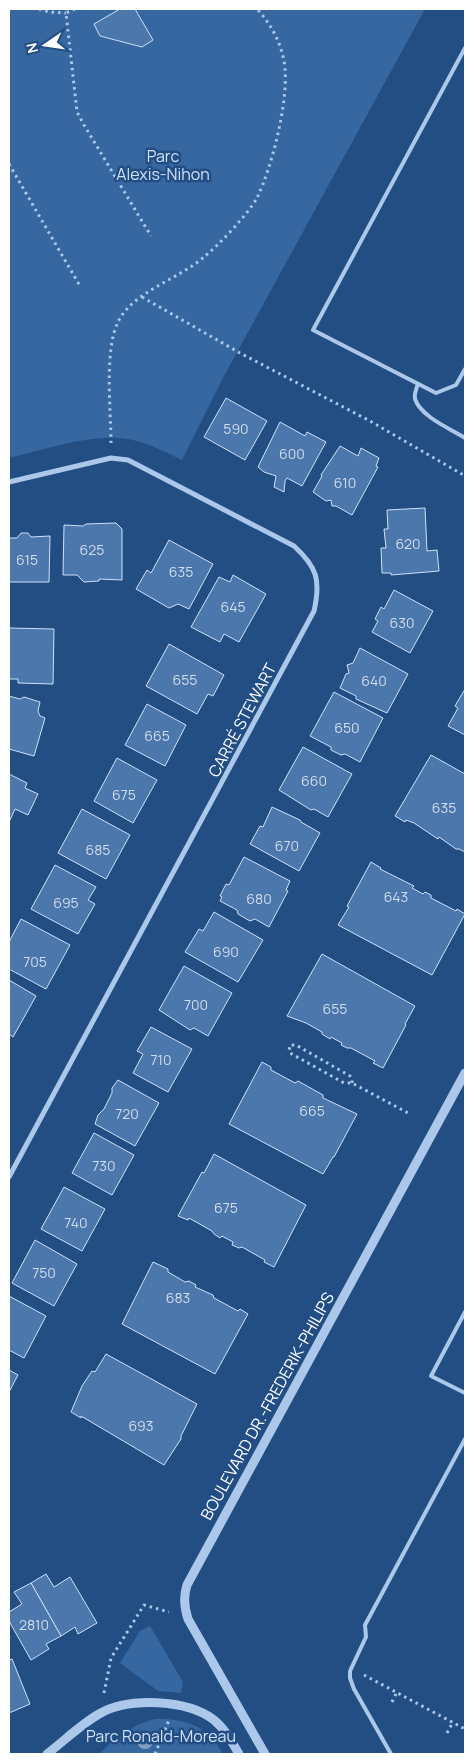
<svg xmlns="http://www.w3.org/2000/svg" width="474" height="1763" font-family="Manrope,sans-serif">
	<style>
		.green { fill: #3667a1 }
		.building { fill: #4b77ac; stroke: #cfe1f7 }
		.lines { fill: none; stroke-linecap: round; stroke-linejoin: round }
		.path { stroke: #abc7e9; stroke-width: 3; stroke-dasharray: 2.5 4; stroke-linecap: butt }
		.service { stroke: #abc7e9; stroke-width: 4 }
		.minor { stroke: #abc7e9; stroke-width: 5 }
		.tertiary { stroke: #abc7e9; stroke-width: 9 }
		.tree { fill: #819fc3 }
		.labels { text-anchor: middle; dominant-baseline: central; stroke-width: 5; stroke-linejoin: round; paint-order: stroke }
		.number-label { font-size: 14px; fill: #d2ddea }
		.park-label { font-size: 16px; fill: #cfe1f7; stroke: #224e84 }
		.street-label { font-size: 16px; fill: #fff; stroke: #224e84 }
	</style>
	<rect width="100%" height="100%" fill="#224e84"/>
	<!-- green -->
	<g class="green">
		<path d="M9,9H425L224,376L182,460C165,452 147,442 128,439C93,433 43,450 9,458Z"/>
		<polygon points="150,1626 183,1682 181,1693 158,1691 120,1663 140,1631"/>
		<path d="M155,1719C186,1718 207,1726 223,1754H99C117,1737 130,1726 155,1719Z"/>
	</g>
	<!-- building -->
	<g class="building">
		<polygon points="120,9 135,9 153,40 142,47 100,36 94,24"/>
		<polygon points="226,398 267,421 245,460 204,437"/>
		<polygon points="280,422 305,436 307,432 326,442 302,486 287,478 285,481 284,492 274,487 276,476 264,472 258,467"/>
		<polygon points="340,446 358,456 361,448 379,458 376,466 378,467 352,515 336,506 332,506 331,500 326,501 313,492 322,476 321,475"/>
		<polygon points="425,508 427,551 437,550 439,571 391,575 391,573 382,573 381,548 386,548 384,529 388,529 387,510"/>
		<polygon points="116,523 122,529 122,580 99,579 99,581 84,582 77,575 63,575 64,525 83,526 86,524"/>
		<polygon points="21,533 28,533 31,537 50,536 49,582 9,582 9,538 17,538"/>
		<polygon points="169,540 213,564 189,609 178,604 169,608 136,589 147,570 151,573"/>
		<polygon points="233,575 266,594 239,642 224,634 220,642 191,627 219,577 230,582"/>
		<polygon points="394,590 433,611 410,653 372,632 378,621 375,619 381,607 384,609"/>
		<polygon points="9,628 54,629 53,684 18,683 18,679 9,679"/>
		<polygon points="169,644 224,675 213,696 208,694 197,714 146,686"/>
		<polygon points="360,648 408,674 387,713 356,699 356,696 340,688 346,674 349,673 347,665 353,663"/>
		<polygon points="465,689 465,735 448,726 458,708 455,706"/>
		<polygon points="334,692 383,718 360,762 345,754 341,755 331,750 331,747 310,736"/>
		<polygon points="9,696 20,699 24,697 40,702 38,711 40,716 45,718 34,756 9,749"/>
		<polygon points="147,704 186,725 165,766 125,745"/>
		<polygon points="303,747 352,774 328,817 314,809 311,810 279,790"/>
		<polygon points="431,755 465,774 465,852 459,849 456,849 439,837 438,839 414,823 406,820 405,822 395,816"/>
		<polygon points="117,758 157,780 133,823 94,801"/>
		<polygon points="9,774 27,783 25,788 38,794 28,815 15,809 9,822"/>
		<polygon points="272,807 300,820 301,822 320,833 299,871 250,844 260,826 263,827"/>
		<polygon points="82,809 130,835 106,879 58,853"/>
		<polygon points="244,857 290,881 286,890 288,891 269,927 255,919 250,921 238,914 237,910 220,901 222,897 220,896 226,884 229,885"/>
		<polygon points="371,862 381,868 380,869 414,886 412,888 423,894 425,892 431,895 431,898 456,911 457,909 465,914 432,975 338,925 349,907 347,906"/>
		<polygon points="55,865 96,887 88,900 95,904 78,934 31,909"/>
		<polygon points="214,912 263,940 238,982 185,952 199,929 203,931"/>
		<polygon points="21,919 70,945 46,989 9,969 9,942"/>
		<polygon points="322,954 415,1006 405,1024 406,1025 383,1068 373,1063 375,1061 351,1048 347,1048 341,1045 342,1043 331,1037 330,1039 322,1034 322,1032 306,1023 287,1016"/>
		<polygon points="184,966 232,993 208,1036 194,1028 190,1030 159,1010"/>
		<polygon points="9,980 36,996 13,1037 9,1034"/>
		<polygon points="151,1027 192,1049 168,1092 133,1073 143,1054 137,1051"/>
		<polygon points="262,1062 271,1067 271,1070 295,1083 298,1081 323,1095 323,1098 357,1114 334,1157 333,1157 323,1174 229,1124"/>
		<polygon points="118,1080 159,1103 135,1146 95,1124 98,1115 104,1109 112,1093 112,1088"/>
		<polygon points="94,1133 134,1155 112,1195 72,1173"/>
		<polygon points="214,1154 306,1205 274,1267 264,1262 265,1260 242,1247 239,1248 232,1245 233,1242 222,1236 220,1238 214,1234 212,1231 189,1218 188,1220 178,1216 202,1172 204,1173"/>
		<polygon points="64,1187 105,1209 82,1251 41,1229"/>
		<polygon points="35,1240 77,1264 54,1306 12,1283"/>
		<polygon points="153,1262 168,1269 168,1272 185,1282 189,1281 196,1285 195,1287 213,1295 214,1298 238,1311 240,1309 248,1314 215,1374 122,1324"/>
		<polygon points="9,1296 46,1316 24,1358 9,1350"/>
		<polygon points="106,1354 197,1404 181,1436 181,1439 164,1465 81,1416 81,1418 71,1412 82,1386 92,1371 95,1372"/>
		<polygon points="9,1370 18,1375 9,1392"/>
		<polygon points="46,1574 54,1587 70,1577 97,1623 78,1634 75,1627 61,1636 31,1583"/>
		<polygon points="31,1583 61,1636 46,1644 49,1649 31,1660 9,1621 9,1612 22,1604 14,1592"/>
		<polygon points="12,1659 30,1704 9,1713 9,1660"/>
	</g>
	<g class="lines">
		<!-- path -->
		<g class="path">
			<polyline points="39,9 49,12 66,13"/>
			<polyline points="75,9 66,13 77,112 84,125 151,236"/>
			<polyline points="9,164 80,286"/>
			<polyline points="142,297 240,353 370,421 465,476"/>
			<path d="M111,443C111,410 104,351 118,322C132,292 179,279 204,257C219,245 248,214 257,198C272,167 288,103 285,69C283,46 272,25 257,9"/>
			<polyline points="352,1083 352,1080 350,1076 296,1045 290,1045 289,1051 290,1053 344,1083 352,1083 410,1114"/>
			<polyline points="364,1675 465,1729"/>
			<polyline points="104,1693 111,1658 144,1605 169,1612"/>
			<polyline points="392,1702 397,1692"/>
			<polyline points="447,1733 453,1722"/>
			<polyline points="155,1754 169,1720"/>
		</g>
		<!-- service -->
		<g class="service">
			<polyline points="465,48 313,330 436,393 456,385 465,369"/>
			<path d="M418,384C416,389 414,394 415,399C421,417 451,429 465,438"/>
			<polyline points="465,1312 431,1376 465,1393"/>
			<polyline points="391,1754 354,1689 350,1678 350,1671 366,1637 365,1625 465,1439"/>
		</g>
		<!-- minor -->
		<path class="minor" d="M9,482L111,458L128,460L294,546C317,567 321,580 314,611L9,1177"/>
		<!-- tertiary -->
		<g class="tertiary">
			<path d="M47,1754C64,1741 80,1725 99,1714C128,1697 187,1699 214,1720C225,1729 232,1742 239,1754"/>
			<path d="M265,1754L188,1619C184,1607 183,1597 187,1585L465,1073"/>
		</g>
	</g>
	<!-- trees -->
	<circle class="tree" cx="145" cy="1741" r="8"/>
	<g class="labels">
		<!-- number labels -->
		<g class="number-label">
			<text x="236" y="428">590</text>
			<text x="292" y="453">600</text>
			<text x="345" y="482">610</text>
			<text x="408" y="543">620</text>
			<text x="92" y="549">625</text>
			<text x="27" y="559">615</text>
			<text x="181" y="571">635</text>
			<text x="233" y="606">645</text>
			<text x="402" y="622">630</text>
			<text x="185" y="679">655</text>
			<text x="374" y="680">640</text>
			<text x="347" y="727">650</text>
			<text x="157" y="735">665</text>
			<text x="314" y="780">660</text>
			<text x="124" y="794">675</text>
			<text x="444" y="807">635</text>
			<text x="287" y="845">670</text>
			<text x="98" y="849">685</text>
			<text x="396" y="896">643</text>
			<text x="259" y="898">680</text>
			<text x="66" y="902">695</text>
			<text x="226" y="951">690</text>
			<text x="35" y="961">705</text>
			<text x="196" y="1004">700</text>
			<text x="335" y="1008">655</text>
			<text x="161" y="1059">710</text>
			<text x="312" y="1110">665</text>
			<text x="127" y="1113">720</text>
			<text x="104" y="1165">730</text>
			<text x="226" y="1207">675</text>
			<text x="76" y="1222">740</text>
			<text x="44" y="1272">750</text>
			<text x="178" y="1297">683</text>
			<text x="141" y="1425">693</text>
			<text x="34" y="1624">2810</text>
		</g>
		<!-- park labels -->
		<g class="park-label">
			<text x="163" y="156">Parc<tspan x="163" dy="18">Alexis-Nihon</tspan></text>
			<text x="161" y="1736">Parc Ronald-Moreau</text>
		</g>
		<!-- street labels -->
		<g class="street-label">
			<text transform="translate(242 720) rotate(-62)">CARRÉ STEWART</text>
			<text transform="translate(267 1406) rotate(-61)">BOULEVARD DR.-FREDERIK-PHILIPS</text>
		</g>
	</g>
	<!-- border -->
	<rect width="474" height="1763" fill="none" stroke="#ffffff" stroke-width="20"/>
	<!-- north arrow -->
	<g transform="translate(45 45) rotate(257)" stroke="#224e84" stroke-width="4" paint-order="stroke">
	<path d="M0-4L9 19L0 12L-9 19Z" fill="#ffffff"/>
	<text y="-8" font-size="14" font-weight="bold" text-anchor="middle" fill="#ffffff">N</text>
	</g>
</svg>
